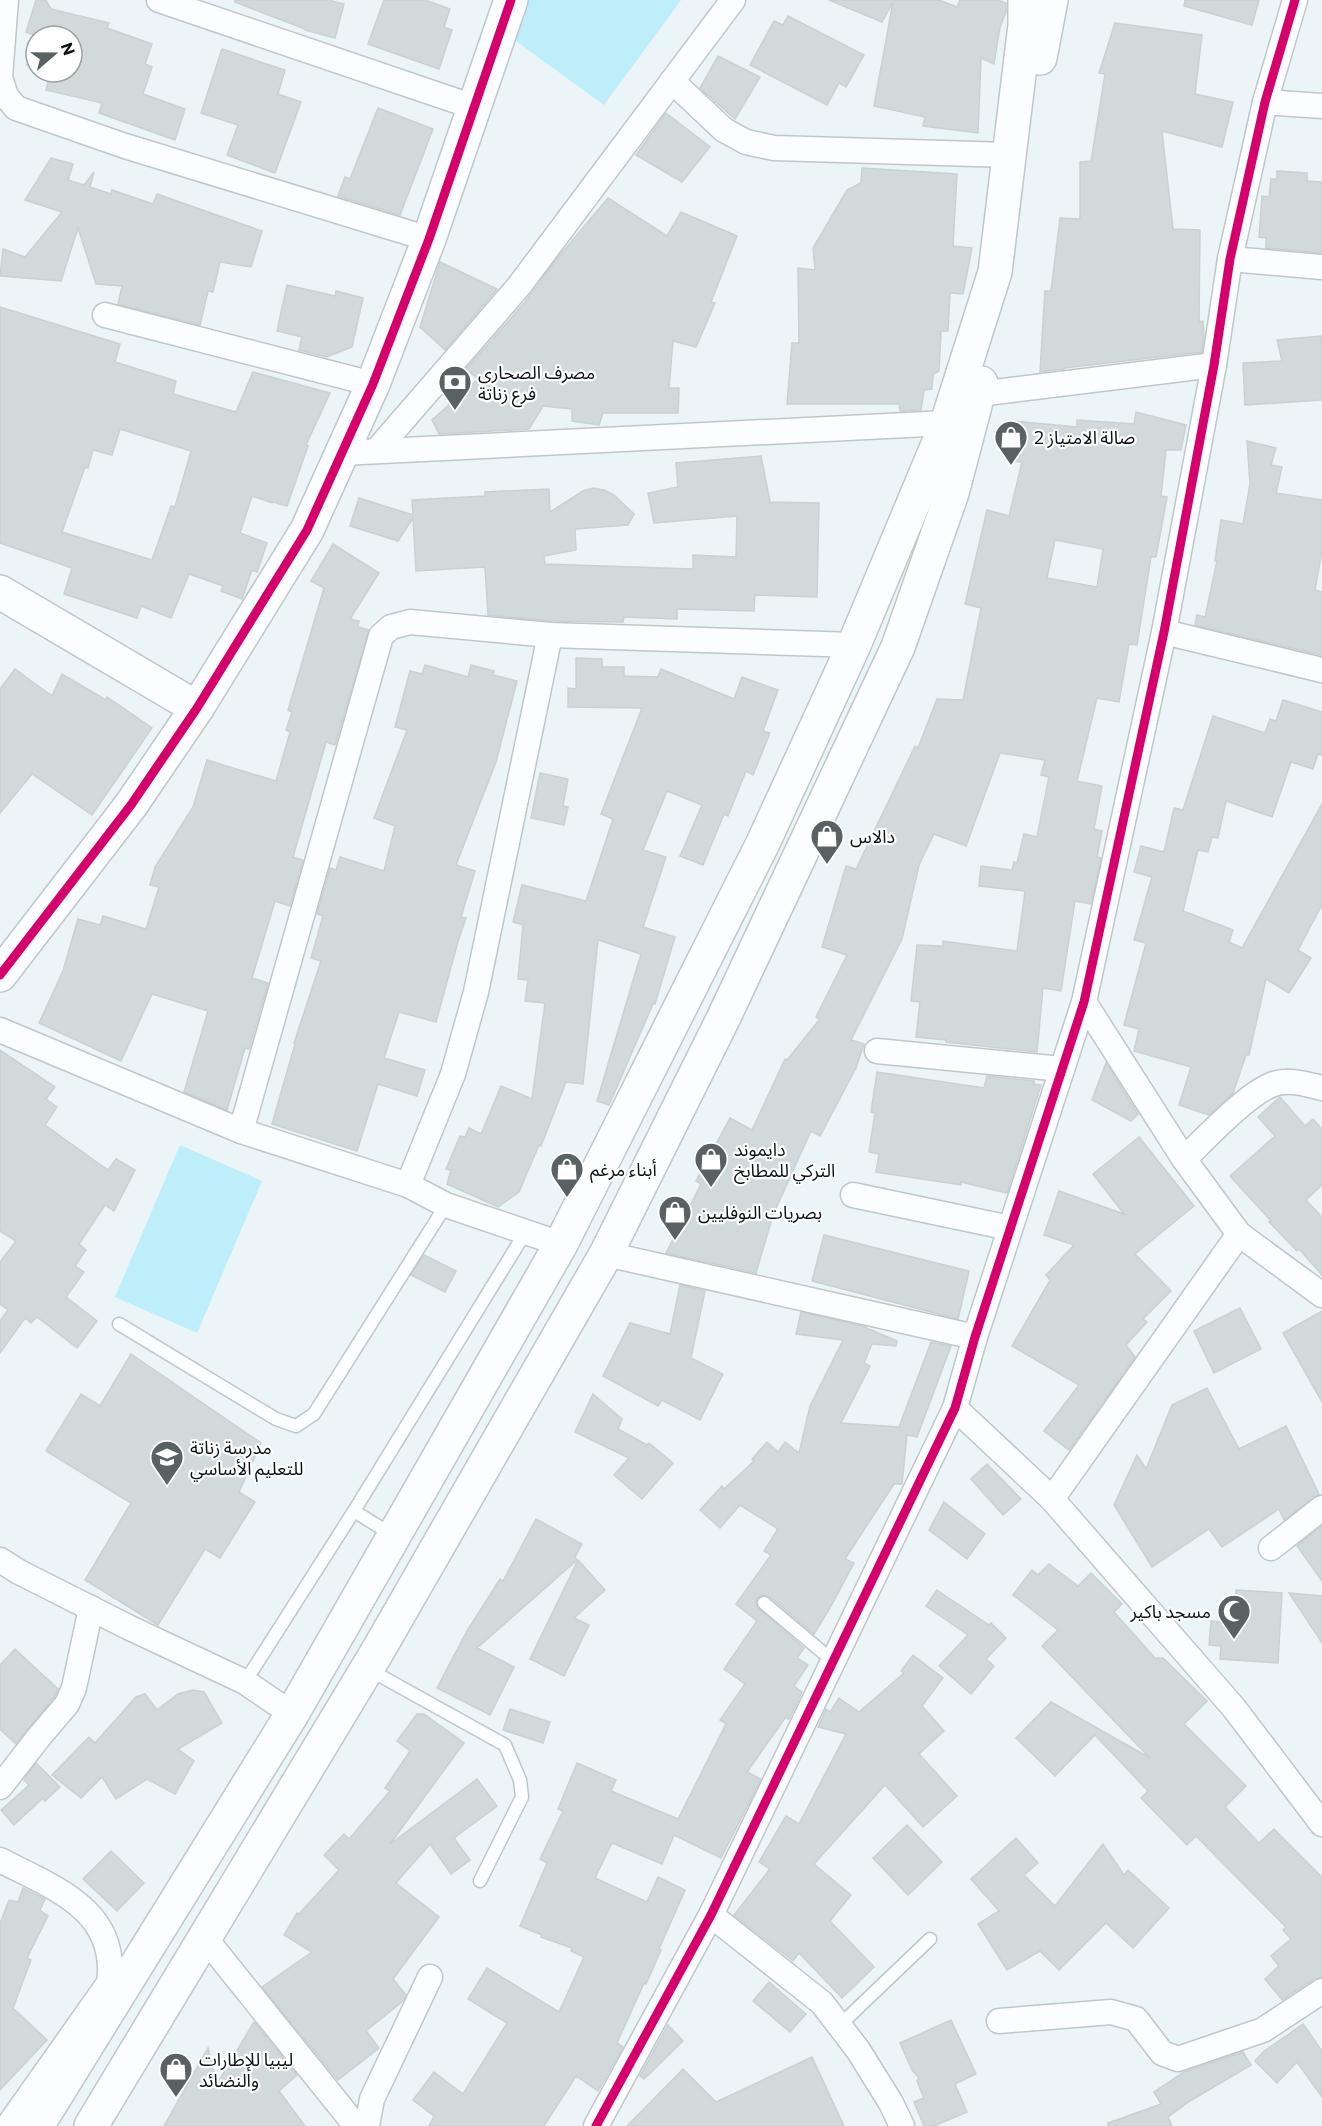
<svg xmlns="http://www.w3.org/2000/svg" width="1322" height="2126" font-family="Commissioner,'Noto Sans Arabic',sans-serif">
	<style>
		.green { fill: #beeef9 }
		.building { fill: #d2d9db; stroke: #c9d1d3; stroke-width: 1.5; fill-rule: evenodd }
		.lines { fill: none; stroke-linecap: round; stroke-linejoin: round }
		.lane-casing { stroke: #c1c7c9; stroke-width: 15 }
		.street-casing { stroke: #c1c7c9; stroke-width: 27 }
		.secondary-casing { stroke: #c1c7c9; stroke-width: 36 }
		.primary-casing { stroke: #c1c7c9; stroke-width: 36 }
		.lane { stroke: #fcfdfe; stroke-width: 12 }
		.street { stroke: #fcfdfe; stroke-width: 24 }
		.secondary { stroke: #fcfdfe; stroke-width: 33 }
		.primary { stroke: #fcfdfe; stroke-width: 33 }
		.cycleway-casing { stroke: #fff; stroke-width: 13 }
		.cycleway { stroke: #d6006c; stroke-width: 9 }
		.labels { text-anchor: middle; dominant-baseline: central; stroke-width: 4.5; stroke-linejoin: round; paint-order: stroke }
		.poi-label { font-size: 18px; fill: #0c1213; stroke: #fff; text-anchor: start }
	</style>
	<rect width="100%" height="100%" fill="#ebf4f6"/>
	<!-- green -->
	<g class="green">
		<polygon points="529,0 681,0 604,105 513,39"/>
		<polygon points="180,1145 262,1181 197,1333 115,1297"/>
	</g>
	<!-- building -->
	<g class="building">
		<polygon points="36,0 46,0 51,9 109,23 107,28 152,44 145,64 152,67 143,94 185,109 175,140 99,113 102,103 46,90 50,73 48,72 72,72 72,36 36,36 36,68 27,65 34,35 26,32"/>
		<polygon points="235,0 328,0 344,4 335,38 305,30 305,29 235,2"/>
		<polygon points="384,0 425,0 450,9 444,27 452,30 439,69 368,44"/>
		<polygon points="829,0 939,0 957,7 960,0 998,0 1006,3 1006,12 1000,27 994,64 981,58 978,133 923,126 925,117 874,106 893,2 882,22"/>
		<polygon points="1185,0 1259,0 1252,25 1184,6"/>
		<polygon points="788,16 864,55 846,87 839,83 827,105 750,65 774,21 783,25"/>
		<polygon points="1115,23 1202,35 1195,94 1233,102 1222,147 1162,131 1173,229 1200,230 1199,322 1203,321 1204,336 1202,352 1064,368 1064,369 1040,372 1045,291 1051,291 1060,218 1080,219 1080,162 1091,161 1105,74 1099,73"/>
		<polygon points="222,49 285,70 278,94 301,102 275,173 227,155 238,125 201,113"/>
		<polygon points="718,56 760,77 735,119 700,88"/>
		<polygon points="378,108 433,129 400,215 338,196 345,177 350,179"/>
		<polygon points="666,113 710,147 682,182 636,155"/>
		<polygon points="51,158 73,164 68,180 84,185 94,172 90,187 111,194 112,190 153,204 157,194 262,231 251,267 220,262 213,292 208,291 200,325 118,304 122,286 96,284 78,228 61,281 0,276 3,249 25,257 62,212 25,200"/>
		<polygon points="862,168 957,174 953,246 972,248 963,294 950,293 948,331 941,331 939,371 933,374 932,389 924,390 921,410 900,411 899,404 787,404 792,343 799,343 798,268 815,270 813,248 847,190 861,183"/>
		<polygon points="1277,171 1307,173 1307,181 1322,182 1322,253 1266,248 1266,238 1259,237 1262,196 1269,197 1271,179 1277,179"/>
		<polygon points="608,198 667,236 681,212 737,236 711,302 715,303 696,347 673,341 669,388 679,388 678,413 603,413 599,425 572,421 572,409 543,406 529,429 439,434 432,420 478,379 466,369 525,302 555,261"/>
		<polygon points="440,262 497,289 445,350 420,327"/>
		<polygon points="287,285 335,296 336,291 363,298 352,347 327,357 299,350 302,337 277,331"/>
		<path d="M0,307L120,344L115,362L176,381L173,394L236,412L253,372L330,393L306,445L308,446L287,506L273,502L272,503L252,496L240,533L267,543L257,572L252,570L242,599L221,591L223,586L189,574L171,618L141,606L137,618L64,594L72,568L0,543ZM120,429L191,451L175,507L171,506L152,560L62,532L85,467L88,468L93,450L112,455Z"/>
		<polygon points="1322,336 1322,400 1245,405 1243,363 1282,361 1277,340"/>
		<path d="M1136,412L1186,425L1181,450H1166L1161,496L1167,497L1156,557H1151L1137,645L1129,644L1119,702L1097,698L1077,781L1102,786L1094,829L1102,831L1097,857L1101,858L1091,904L1075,901L1061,991L1043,988L1037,1052L946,1042V1040L916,1037L920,1002L911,1001L917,945L943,946V941L1017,951L1025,891L979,886L981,866L1012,870L1014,862L1017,863L1024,834L1037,837L1049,777L1041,775L1045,760L1000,753L966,846L934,834L919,865L902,939L851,1040L864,1044L856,1068L820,1136L811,1131L773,1215L756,1273L666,1253L701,1184L696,1181L730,1118L752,1130L785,1059L787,1060L820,1019L816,1017L847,955L822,947L846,866L856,869L915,746L918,748L937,699L963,700L981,608L965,604L987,510L1009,516L1022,462L1009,461L1012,421L1077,427V420L1134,424ZM1055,540L1103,549L1097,587L1047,578Z"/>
		<polygon points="1247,441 1276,448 1271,465 1282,467 1276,493 1322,500 1322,550 1315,590 1322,592 1322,655 1195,625 1197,615 1205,617 1217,561 1215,561 1221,520 1243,524 1250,484"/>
		<polygon points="761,456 770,502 819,503 817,597 755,595 754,611 677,609 677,619 624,617 623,622 549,621 488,615 485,567 416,571 413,518 398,541 350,526 359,498 413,515 412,500 485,496 485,492 549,489 550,512 583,491 593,488 604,490 614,495 634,514 628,525 575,529 576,550 544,556 545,564 693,569 693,555 736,557 737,516 654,523 648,493 678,487 676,463"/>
		<polygon points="333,544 379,573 350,619 359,621 358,627 369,630 335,745 326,742 293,857 303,860 290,906 275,901 252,978 268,983 249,1049 245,1048 227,1110 184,1092 208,1011 152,994 121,1061 39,1023 63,971 78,919 100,925 103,916 146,929 159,887 150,885 155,867 193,807 207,760 276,781 290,732 286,730 292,712 288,710 324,588 311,581"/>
		<polygon points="576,658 602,659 602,667 624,667 624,676 658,677 661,669 734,699 742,677 778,690 763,731 770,733 753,775 746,771 728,816 724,814 703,865 680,856 702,805 667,791 643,850 666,857 643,927 675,937 655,1004 653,1004 609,1105 597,1101 641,954 598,940 583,1084 566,1082 541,1146 539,1145 519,1192 498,1207 447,1184 451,1170 446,1169 460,1136 465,1137 469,1128 481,1134 501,1086 532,1099 545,1003 525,1001 528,980 518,979 523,925 513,922 522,885 586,901 613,819 601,814 642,708 568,707 568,688 576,689"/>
		<polygon points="425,665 468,677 471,665 494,671 493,675 517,681 496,762 456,865 475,871 461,917 466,918 459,938 436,1022 399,1012 384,1058 425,1070 417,1096 378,1084 357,1151 272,1124 295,1044 294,1043 321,961 311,958 323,916 317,914 330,868 336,870 340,857 384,871 395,826 374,818 407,730 395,727 410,671 422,674"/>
		<polygon points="15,669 52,696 62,674 106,700 107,697 152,728 92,815 32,774 0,813 0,689"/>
		<polygon points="1283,700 1322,712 1322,755 1318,754 1313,769 1291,762 1272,817 1226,801 1218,838 1212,837 1208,852 1198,850 1183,911 1233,930 1229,942 1242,948 1322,804 1322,905 1298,950 1311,958 1289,993 1266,979 1249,1055 1246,1055 1233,1093 1209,1115 1179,1105 1191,1067 1134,1051 1139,1029 1124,1025 1146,943 1134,940 1152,877 1134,872 1141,846 1164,852 1174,808 1183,810 1213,716 1265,733 1270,719 1276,721"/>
		<polygon points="540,773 568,779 563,806 568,807 564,825 531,818"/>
		<polygon points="0,1050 55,1087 46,1099 57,1107 45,1125 108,1170 116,1159 135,1170 114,1211 105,1205 79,1244 86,1250 75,1266 84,1272 66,1297 97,1321 77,1348 37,1317 31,1323 25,1318 0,1353 0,1321 8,1310 0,1304 0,1262 16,1241 0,1231"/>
		<polygon points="1106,1063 1138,1114 1131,1121 1092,1100"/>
		<polygon points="877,1072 984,1088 987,1076 1034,1081 1034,1084 1041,1085 1007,1193 961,1182 961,1185 876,1172 879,1154 869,1152 875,1113 871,1112"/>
		<polygon points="1280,1097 1305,1126 1313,1119 1322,1129 1322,1185 1306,1200 1322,1217 1322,1275 1299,1249 1297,1251 1269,1222 1271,1221 1230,1176 1275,1136 1258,1117"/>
		<polygon points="1139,1137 1194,1206 1135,1254 1171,1291 1143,1319 1147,1322 1126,1345 1135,1357 1069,1450 1044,1431 1079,1385 1012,1346 1050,1280 1046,1275 1074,1245 1044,1235 1059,1191 1124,1214 1093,1174"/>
		<polygon points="824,1235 969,1271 958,1319 812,1281"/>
		<polygon points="424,1255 456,1271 445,1292 411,1275"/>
		<polygon points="680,1285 705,1291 691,1358 723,1374 700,1420 662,1400 658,1406 603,1376 630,1323 670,1334"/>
		<polygon points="1240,1308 1261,1349 1214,1373 1194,1331"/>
		<polygon points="1322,1311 1322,1402 1283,1333"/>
		<polygon points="801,1312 862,1326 897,1341 896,1346 872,1344 864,1363 870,1366 841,1423 899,1427 931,1342 951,1346 917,1437 907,1435 902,1484 894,1484 845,1559 854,1563 830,1608 814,1634 769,1596 762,1595 757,1598 756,1605 759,1609 804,1648 797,1658 808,1665 794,1686 802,1692 789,1719 785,1718 747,1772 761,1779 721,1858 674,1835 662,1864 612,1843 595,1878 647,1902 658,1877 685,1890 659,1949 661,1950 646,1984 644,1983 617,2043 623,2047 598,2091 576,2076 544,2126 429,2126 434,2116 413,2100 434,2072 463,2094 507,2023 468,1999 487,1968 559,2012 584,1957 571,1951 572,1948 541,1937 542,1935 520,1926 547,1863 540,1859 563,1811 558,1809 577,1763 616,1780 611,1791 678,1819 726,1724 720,1720 745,1684 724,1669 757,1621 736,1604 771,1555 764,1551 778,1529 740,1505 720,1528 700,1510 722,1486 724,1489 754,1461 752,1459 767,1442 778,1452 785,1442 799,1453 810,1406 843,1340 796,1334"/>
		<polygon points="131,1354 261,1443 239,1492 255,1502 220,1558 205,1549 158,1625 85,1580 131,1503 46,1451 81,1394 100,1406"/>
		<polygon points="1207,1388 1239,1449 1286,1426 1319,1494 1284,1520 1279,1509 1222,1547 1209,1529 1152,1567 1114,1505 1137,1455 1146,1469 1172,1405"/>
		<polygon points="593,1394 622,1419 618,1429 647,1445 649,1443 673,1463 642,1499 614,1475 629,1458 575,1432"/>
		<polygon points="987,1464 1021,1499 1003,1515 971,1479"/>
		<polygon points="944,1502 985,1534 967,1559 929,1530"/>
		<polygon points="536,1519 582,1544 575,1557 577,1560 477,1648 514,1667 490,1715 437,1688 467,1631 500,1579 503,1581"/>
		<polygon points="1322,1526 1322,1581 1297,1546"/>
		<polygon points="578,1560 605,1590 574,1618 589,1625 564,1676 530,1659"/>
		<polygon points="1049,1564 1078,1586 1091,1573 1122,1604 1114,1612 1155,1658 1163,1658 1207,1701 1184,1724 1246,1786 1225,1807 1259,1843 1274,1829 1322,1877 1322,1977 1314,1979 1282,2000 1265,1979 1279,1966 1271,1956 1291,1939 1283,1930 1286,1927 1196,1836 1187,1845 1141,1798 1148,1791 1095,1735 1055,1776 1016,1738 1051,1702 1150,1758 1042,1646 1058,1630 1013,1595 1032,1570 1038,1575"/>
		<polygon points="937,1590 989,1625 991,1623 1006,1638 986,1659 994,1666 971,1694 939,1666 968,1635 926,1606"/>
		<polygon points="1236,1590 1282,1593 1278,1663 1220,1659 1221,1646 1209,1645 1211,1621 1223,1622 1223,1607 1235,1608"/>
		<polygon points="1289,1593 1322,1596 1322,1643"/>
		<polygon points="15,1649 58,1689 55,1696 16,1744 0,1729 0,1665"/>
		<polygon points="913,1655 943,1678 922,1706 944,1731 919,1754 957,1796 923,1827 885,1785 814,1864 851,1895 830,1921 874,1967 842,1998 799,1953 793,1961 734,1915 770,1869 759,1862 786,1816 799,1824 846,1734 818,1727 826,1709 830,1712 839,1698 859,1712 904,1673 901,1671"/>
		<polygon points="193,1690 204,1692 222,1723 178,1749 194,1761 175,1794 147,1779 116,1799 102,1777 81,1798 52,1775 89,1737 95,1743 136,1697 145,1694 157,1710 178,1694"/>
		<polygon points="510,1709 550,1722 543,1743 503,1730"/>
		<polygon points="417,1714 424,1714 464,1743 390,1844 477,1779 497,1806 454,1838 470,1860 451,1874 430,1844 396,1883 439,1917 393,1979 406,1995 403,2001 366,2031 379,2048 338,2080 262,1987 312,1952 284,1935 297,1913 299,1914 339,1870 324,1855 344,1834 349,1839 390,1791 385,1788 410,1751 397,1741"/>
		<polygon points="36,1763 60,1787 45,1801 43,1798 14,1825 1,1810 29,1785 24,1780"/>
		<polygon points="907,1825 942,1862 908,1895 873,1858"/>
		<polygon points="1016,1838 1038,1863 1024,1875 1055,1906 1103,1844 1124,1875 1128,1870 1169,1908 1133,1948 1106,1923 1059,1970 1040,1951 1007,1970 978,1924 999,1911 971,1879"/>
		<polygon points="111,1851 144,1883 117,1911 83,1879"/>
		<polygon points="23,1888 45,1899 40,1910 48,1916 27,1958 31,1960 13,2008 47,2040 0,2090 0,1924 9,1900 18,1902"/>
		<polygon points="769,1982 806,2014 790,2032 753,2001"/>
		<polygon points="951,2020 976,2074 955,2084 967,2112 934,2126 924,2126 914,2102 924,2098 917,2081 919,2078 912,2070 900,2043"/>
		<polygon points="254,2022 297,2075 279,2091 305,2126 164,2126 208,2048 217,2084"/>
		<polygon points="1303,2024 1322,2051 1322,2097 1297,2062 1277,2083 1255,2061 1263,2052"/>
		<polygon points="668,2025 683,2041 644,2079 640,2076"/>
		<polygon points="1243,2052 1251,2065 1190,2101 1168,2117 1172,2126 1108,2126 1108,2123 1161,2104 1154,2092 1184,2072"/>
		<polygon points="812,2057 844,2126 627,2126 683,2069 716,2102"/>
	</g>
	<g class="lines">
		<defs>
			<g id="lane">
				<polyline points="119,1324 276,1419 296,1426 314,1414 446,1205"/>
				<polyline points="354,1511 394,1536"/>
				<polyline points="764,1603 833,1661"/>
				<polyline points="368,1669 505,1745 520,1780 522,1797 480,1881"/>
				<polyline points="245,1682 354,1511 525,1233"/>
				<polyline points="840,2025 930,1939"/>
			</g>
			<g id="street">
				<polyline points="6,0 0,77 6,96 16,108 125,146 429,239"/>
				<polyline points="159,0 474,107"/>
				<polyline points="672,81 724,130 746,142 774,148 1009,155"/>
				<polyline points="1265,102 1322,106"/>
				<polyline points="1230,259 1322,267"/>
				<polyline points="105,315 373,384"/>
				<polyline points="979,394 1214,365"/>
				<polyline points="377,450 519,286 733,0"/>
				<polyline points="342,453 947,423"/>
				<polyline points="1164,632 1322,670"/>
				<polyline points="1084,1002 1184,1159 1239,1234 1322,1295"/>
				<polyline points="0,1030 241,1131 408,1185 446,1205 561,1244"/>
				<polyline points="877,1051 1062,1069"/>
				<polyline points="241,1131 381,636 391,627 410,622 550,635 854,645"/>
				<path d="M1184,1159C1206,1138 1245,1096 1271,1085C1287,1078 1306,1084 1322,1088"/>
				<polyline points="408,1185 453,1074 476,992 550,635"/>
				<polyline points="853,1195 1010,1228"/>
				<polyline points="606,1254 975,1337"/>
				<polyline points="955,1408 1052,1499 1234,1708 1322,1824"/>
				<polyline points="1052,1499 1239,1234"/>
				<polyline points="1271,1548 1322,1508"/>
				<polyline points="0,1560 19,1572 128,1627 245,1682 292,1714"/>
				<polyline points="0,1787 39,1737 67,1704 74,1688 91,1608"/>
				<path d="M0,1860C54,1888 119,1910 109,1983L8,2126"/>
				<polyline points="711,1915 822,2003 858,2050 891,2103 902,2126"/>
				<polyline points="205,1938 356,2126"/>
				<polyline points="999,2021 1111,2012 1136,2019 1162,2053 1178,2059 1263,2030 1322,1991"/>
				<polyline points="367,2126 372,2099 430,1977"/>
				<polyline points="596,2126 711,1915 955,1408 975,1337 1084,1002 1164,632 1214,365 1230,259 1265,102 1295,0"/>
			</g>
			<g id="secondary">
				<polyline points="0,592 197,708"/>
				<polyline points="0,975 131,805 197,708 307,530 373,384 429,239 511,0"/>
			</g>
			<g id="primary">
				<polyline points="1040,58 1051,0"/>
				<polyline points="37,2126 292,1714 561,1244 763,843 854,645 947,423 995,272 1025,25 1025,0"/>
				<polyline points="91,2126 376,1654 606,1254 723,1019 898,647 952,493 981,383"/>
			</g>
		</defs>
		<!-- lane casing -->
		<use href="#lane" class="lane-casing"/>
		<!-- street casing -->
		<use href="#street" class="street-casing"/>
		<!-- secondary casing -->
		<use href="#secondary" class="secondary-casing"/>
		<!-- primary casing -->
		<use href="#primary" class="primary-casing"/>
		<!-- lane -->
		<use href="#lane" class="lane"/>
		<!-- street -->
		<use href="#street" class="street"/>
		<!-- secondary -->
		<use href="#secondary" class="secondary"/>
		<!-- primary -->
		<use href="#primary" class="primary"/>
		<defs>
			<g id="cycleway">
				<polyline points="0,975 131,805 197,708 307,530 373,384 429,239 511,0"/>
				<polyline points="596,2126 711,1915 955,1408 975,1337 1084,1002 1164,632 1214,365 1230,259 1265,102 1295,0"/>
			</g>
		</defs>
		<!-- cycleway casing -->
		<use href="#cycleway" class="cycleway-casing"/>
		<!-- cycleway -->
		<use href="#cycleway" class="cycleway"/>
	</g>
	<!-- icons -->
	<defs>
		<symbol id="bank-pin" viewBox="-11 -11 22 30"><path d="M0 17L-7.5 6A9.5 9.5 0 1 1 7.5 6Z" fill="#5a6162" stroke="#fff"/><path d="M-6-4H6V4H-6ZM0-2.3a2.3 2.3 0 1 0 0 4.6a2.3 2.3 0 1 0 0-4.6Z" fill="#fff"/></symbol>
		<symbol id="shop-pin" viewBox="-11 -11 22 30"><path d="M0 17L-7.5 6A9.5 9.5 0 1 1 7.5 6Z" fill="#5a6162" stroke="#fff"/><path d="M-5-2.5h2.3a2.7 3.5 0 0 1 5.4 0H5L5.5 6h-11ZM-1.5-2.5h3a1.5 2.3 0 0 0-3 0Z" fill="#fff"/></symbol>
		<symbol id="school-pin" viewBox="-11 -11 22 30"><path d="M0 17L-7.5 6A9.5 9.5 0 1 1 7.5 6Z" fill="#5a6162" stroke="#fff"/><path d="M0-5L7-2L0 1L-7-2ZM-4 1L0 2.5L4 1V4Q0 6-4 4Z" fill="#fff"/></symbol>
		<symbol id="mosque-pin" viewBox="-11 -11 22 30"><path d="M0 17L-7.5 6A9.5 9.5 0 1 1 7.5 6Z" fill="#5a6162" stroke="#fff"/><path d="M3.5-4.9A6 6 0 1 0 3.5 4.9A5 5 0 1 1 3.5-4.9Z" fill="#fff"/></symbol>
	</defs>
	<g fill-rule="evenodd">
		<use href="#bank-pin" x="436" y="363" width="38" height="52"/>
		<use href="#shop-pin" x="992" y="418" width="38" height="52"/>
		<use href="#shop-pin" x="808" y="817" width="38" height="52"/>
		<use href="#shop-pin" x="692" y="1140" width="38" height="52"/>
		<use href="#shop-pin" x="548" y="1150" width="38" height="52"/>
		<use href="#shop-pin" x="656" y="1193" width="38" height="52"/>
		<use href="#school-pin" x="148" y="1438" width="38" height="52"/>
		<use href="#mosque-pin" x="1215" y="1592" width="38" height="52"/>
		<use href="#shop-pin" x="157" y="2050" width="38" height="52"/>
	</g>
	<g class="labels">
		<!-- poi labels -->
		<g class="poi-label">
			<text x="478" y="372">مصرف الصحارى<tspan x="478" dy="21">فرع زناتة</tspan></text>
			<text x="1034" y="437">صالة الامتياز 2</text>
			<text x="850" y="836">دالاس</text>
			<text x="734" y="1149">دايموند<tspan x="734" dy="21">التركي للمطابخ</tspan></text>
			<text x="590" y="1169">أبناء مرغم</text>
			<text x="698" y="1212">بصريات النوفليين</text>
			<text x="190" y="1447">مدرسة زناتة<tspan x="190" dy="21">للتعليم الأساسي</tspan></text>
			<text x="1211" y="1611" text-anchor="end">مسجد باكير</text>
			<text x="199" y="2059">ليبيا للإطارات<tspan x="199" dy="21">والنضائد</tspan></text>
		</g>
	</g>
	<!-- north arrow -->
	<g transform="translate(54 54) rotate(70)"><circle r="28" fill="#ffffff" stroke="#9ea0a1" stroke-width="1.5"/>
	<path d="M0-4.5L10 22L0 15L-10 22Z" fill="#5a6162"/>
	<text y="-9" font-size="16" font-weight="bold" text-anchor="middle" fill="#0c1213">N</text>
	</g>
</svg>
